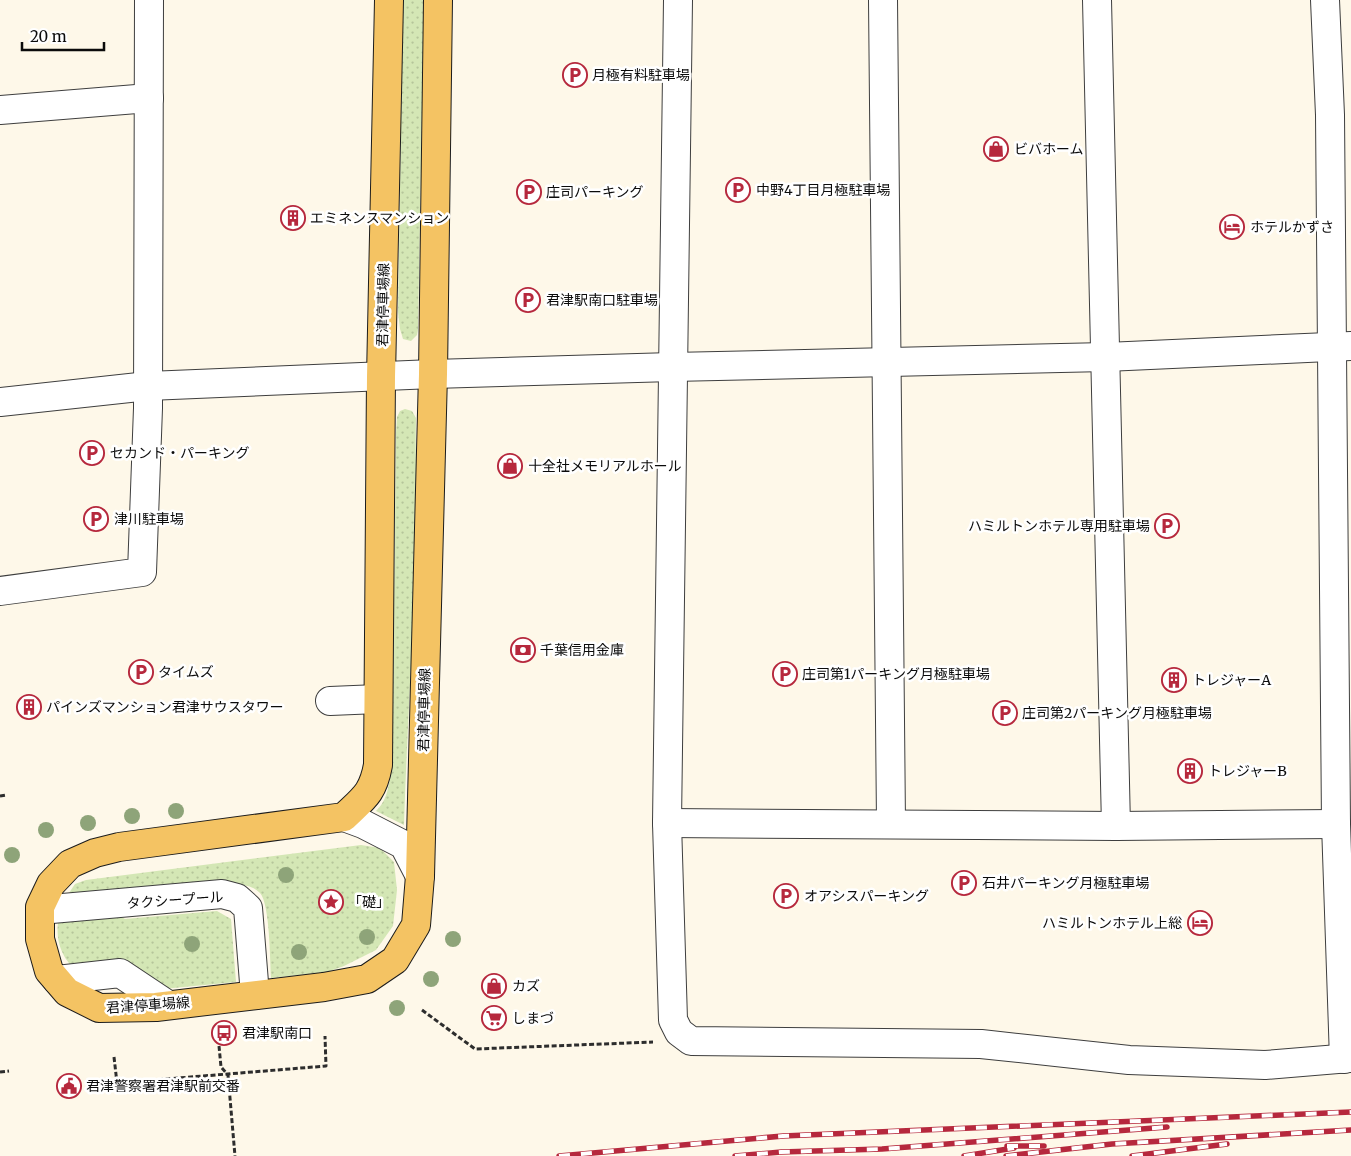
<svg xmlns="http://www.w3.org/2000/svg" width="1351" height="1156" font-family="Merriweather,'Noto Sans JP',serif">
	<style>
		.grass { fill: url(#grass-dots) }
		.lines { fill: none; stroke-linecap: round; stroke-linejoin: round }
		.minor-casing { stroke: #3e3e3e; stroke-width: 30 }
		.major-casing { stroke: #1c1c1c; stroke-width: 30 }
		.path { stroke: #2d2d2d; stroke-width: 3; stroke-dasharray: 5 2.5; stroke-linecap: butt }
		.minor { stroke: #fff; stroke-width: 28 }
		.major { stroke: #f4c363; stroke-width: 28 }
		.rail-casing { stroke: #b6283d; stroke-width: 5.5 }
		.rail { stroke: #fff; stroke-width: 4; stroke-dasharray: 11; stroke-linecap: butt }
		.tree { fill: #8ea479 }
		.labels { text-anchor: middle; dominant-baseline: central; stroke-width: 5; stroke-linejoin: round; paint-order: stroke }
		.poi-label { font-size: 14px; fill: #0b0b0b; stroke: #fff; text-anchor: start }
		.street-label { font-size: 14px; fill: #0b0b0b; stroke: #fff }
	</style>
	<defs>
		<pattern id="grass-dots" width="8" height="8" patternUnits="userSpaceOnUse" patternTransform="scale(1.25)"><rect width="8" height="8" fill="#d4e7b5"/><path d="M2 2h.1M6 6h.1" fill="none" stroke="#b5c59a" stroke-width="1.8" stroke-linecap="round"/></pattern>
	</defs>
	<rect width="100%" height="100%" fill="#fef8e9"/>
	<!-- grass -->
	<g class="grass">
		<polygon points="403,0 424,0 418,330 417,335 411,341 403,339 400,329 398,312"/>
		<path d="M405,409L412,411L416,418C415,456 417,494 416,532C414,630 407,727 404,825L376,811C388,800 389,783 392,767L396,433L397,417L400,411Z"/>
		<path d="M361,845L380,848L394,862L397,890L393,926L376,950L344,966L327,972L271,978C270,961 270,904 260,893C253,886 245,885 235,884L65,899L75,884L86,880Z"/>
		<path d="M107,909L125,919L217,911L231,919L236,982L163,989L76,970C59,956 54,934 60,913Z"/>
	</g>
	<g class="lines">
		<defs>
			<g id="minor">
				<polyline points="678,0 667,823 673,1020 679,1032 691,1041 981,1044 1129,1060 1265,1065 1351,1058"/>
				<polyline points="883,0 891,823"/>
				<polyline points="1097,0 1116,826"/>
				<polyline points="1325,0 1330,115 1336,824 1344,1059"/>
				<polyline points="0,110 149,98"/>
				<polyline points="0,402 148,386 433,374 672,367 1106,357 1351,346"/>
				<polyline points="0,591 142,572 148,408 149,0"/>
				<polyline points="330,701 378,699"/>
				<polyline points="344,817 363,824 404,845 420,876"/>
				<polyline points="667,823 1116,826 1336,824"/>
				<polyline points="40,910 222,894 237,898 248,908 255,995"/>
				<polyline points="57,980 120,973 168,1005"/>
			</g>
			<path id="major" d="M389,0L381,377L378,765C373,793 364,798 344,817L119,847L95,853L70,864L51,884L40,907V939L49,971L67,992L99,1008L156,1007L324,987L367,979L395,960L416,925L420,876L433,374L438,0"/>
		</defs>
		<!-- minor casing -->
		<use href="#minor" class="minor-casing"/>
		<!-- major casing -->
		<use href="#major" class="major-casing"/>
		<!-- path -->
		<g class="path">
			<polyline points="0,796 6,795"/>
			<polyline points="422,1010 475,1049 653,1042"/>
			<polyline points="219,1046 221,1067 228,1075 235,1156"/>
			<polyline points="114,1057 117,1083 326,1066 325,1036"/>
			<polyline points="0,1072 9,1071"/>
		</g>
		<!-- minor -->
		<use href="#minor" class="minor"/>
		<!-- major -->
		<use href="#major" class="major"/>
		<defs>
			<g id="rail">
				<polyline points="1007,1146 1044,1146"/>
				<polyline points="559,1156 783,1136 1351,1112"/>
				<polyline points="735,1156 781,1152 882,1149 1167,1127"/>
				<polyline points="964,1156 1014,1148"/>
				<polyline points="1006,1156 1112,1144 1351,1130"/>
				<polyline points="1132,1156 1227,1144"/>
			</g>
		</defs>
		<!-- rail casing -->
		<use href="#rail" class="rail-casing"/>
		<!-- rail -->
		<use href="#rail" class="rail"/>
	</g>
	<!-- trees -->
	<g class="tree">
		<circle cx="176" cy="811" r="8"/>
		<circle cx="132" cy="816" r="8"/>
		<circle cx="88" cy="823" r="8"/>
		<circle cx="46" cy="830" r="8"/>
		<circle cx="12" cy="855" r="8"/>
		<circle cx="286" cy="875" r="8"/>
		<circle cx="367" cy="937" r="8"/>
		<circle cx="453" cy="939" r="8"/>
		<circle cx="192" cy="944" r="8"/>
		<circle cx="299" cy="952" r="8"/>
		<circle cx="431" cy="979" r="8"/>
		<circle cx="397" cy="1008" r="8"/>
	</g>
	<!-- icons -->
	<defs>
		<symbol id="parking-ring" viewBox="-11 -11 22 22"><circle r="9.5" fill="#fff" stroke="#b6283d" stroke-width="1.5"/><path d="M-3.5-5.5H1a3.5 3.5 0 0 1 0 7H-1V5.5H-3.5ZM-1-3.4V-.6H.8a1.4 1.4 0 0 0 0-2.8Z" fill="#b6283d"/></symbol>
		<symbol id="shop-ring" viewBox="-11 -11 22 22"><circle r="9.5" fill="#fff" stroke="#b6283d" stroke-width="1.5"/><path d="M-5-2.5h2.3a2.7 3.5 0 0 1 5.4 0H5L5.5 6h-11ZM-1.5-2.5h3a1.5 2.3 0 0 0-3 0Z" fill="#b6283d"/></symbol>
		<symbol id="building-ring" viewBox="-11 -11 22 22"><circle r="9.5" fill="#fff" stroke="#b6283d" stroke-width="1.5"/><path d="M-4-6H4V6H1V3H-1V6H-4ZM-2.5-4.3h1.7v1.8h-1.7ZM.8-4.3h1.7v1.8H.8ZM-2.5-1h1.7V.8h-1.7ZM.8-1h1.7V.8H.8Z" fill="#b6283d"/></symbol>
		<symbol id="hotel-ring" viewBox="-11 -11 22 22"><circle r="9.5" fill="#fff" stroke="#b6283d" stroke-width="1.5"/><path d="M-6-4.5h1.5V1H6V5H4.5V3h-9V5H-6ZM-4 0a1.8 1.8 0 1 1 3.6 0ZM.5 0V-2.5h3Q6-2.5 6 0Z" fill="#b6283d"/></symbol>
		<symbol id="bank-ring" viewBox="-11 -11 22 22"><circle r="9.5" fill="#fff" stroke="#b6283d" stroke-width="1.5"/><path d="M-6-4H6V4H-6ZM0-2.3a2.3 2.3 0 1 0 0 4.6a2.3 2.3 0 1 0 0-4.6Z" fill="#b6283d"/></symbol>
		<symbol id="sight-ring" viewBox="-11 -11 22 22"><circle r="9.5" fill="#fff" stroke="#b6283d" stroke-width="1.5"/><path d="M0-6L1.8-2.2L6-1.7L2.9 1.2L3.7 5.4L0 3.3L-3.7 5.4L-2.9 1.2L-6-1.7L-1.8-2.2Z" fill="#b6283d"/></symbol>
		<symbol id="supermarket-ring" viewBox="-11 -11 22 22"><circle r="9.5" fill="#fff" stroke="#b6283d" stroke-width="1.5"/><path d="M-6-5.5h2.5l.6 2H6L4.5 2H-2.5L-4.4-4H-6ZM-1.5 3.2a1.3 1.3 0 1 0 .1 0ZM3 3.2a1.3 1.3 0 1 0 .1 0Z" fill="#b6283d"/></symbol>
		<symbol id="bus-ring" viewBox="-11 -11 22 22"><circle r="9.5" fill="#fff" stroke="#b6283d" stroke-width="1.5"/><path d="M-5-6H5V4H4V6H2V4H-2V6H-4V4H-5ZM-3.5-4V0h7V-4ZM-3.5 1.2v1.5H-2V1.2ZM2 1.2v1.5H3.5V1.2Z" fill="#b6283d"/></symbol>
		<symbol id="civic-ring" viewBox="-11 -11 22 22"><circle r="9.5" fill="#fff" stroke="#b6283d" stroke-width="1.5"/><path d="M-.6-6.5H3V-4.5H.6V-3L4-1V1h2V6H-6V1h2V-1L-.6-3ZM-1.2 2.5V6h2.4V2.5Z" fill="#b6283d"/></symbol>
	</defs>
	<g fill-rule="evenodd">
		<use href="#parking-ring" x="561" y="61" width="28" height="28"/>
		<use href="#shop-ring" x="982" y="135" width="28" height="28"/>
		<use href="#parking-ring" x="724" y="176" width="28" height="28"/>
		<use href="#parking-ring" x="515" y="178" width="28" height="28"/>
		<use href="#building-ring" x="279" y="204" width="28" height="28"/>
		<use href="#hotel-ring" x="1218" y="213" width="28" height="28"/>
		<use href="#parking-ring" x="514" y="286" width="28" height="28"/>
		<use href="#parking-ring" x="78" y="439" width="28" height="28"/>
		<use href="#shop-ring" x="496" y="452" width="28" height="28"/>
		<use href="#parking-ring" x="82" y="505" width="28" height="28"/>
		<use href="#parking-ring" x="1153" y="512" width="28" height="28"/>
		<use href="#bank-ring" x="509" y="636" width="28" height="28"/>
		<use href="#parking-ring" x="127" y="658" width="28" height="28"/>
		<use href="#parking-ring" x="771" y="660" width="28" height="28"/>
		<use href="#building-ring" x="1160" y="666" width="28" height="28"/>
		<use href="#building-ring" x="15" y="693" width="28" height="28"/>
		<use href="#parking-ring" x="991" y="699" width="28" height="28"/>
		<use href="#building-ring" x="1176" y="757" width="28" height="28"/>
		<use href="#parking-ring" x="950" y="869" width="28" height="28"/>
		<use href="#parking-ring" x="772" y="882" width="28" height="28"/>
		<use href="#sight-ring" x="317" y="888" width="28" height="28"/>
		<use href="#hotel-ring" x="1186" y="909" width="28" height="28"/>
		<use href="#shop-ring" x="480" y="972" width="28" height="28"/>
		<use href="#supermarket-ring" x="480" y="1004" width="28" height="28"/>
		<use href="#bus-ring" x="210" y="1019" width="28" height="28"/>
		<use href="#civic-ring" x="55" y="1072" width="28" height="28"/>
	</g>
	<g class="labels">
		<!-- poi labels -->
		<g class="poi-label">
			<text x="592" y="75">月極有料駐車場</text>
			<text x="1014" y="149">ビバホーム</text>
			<text x="756" y="190">中野4丁目月極駐車場</text>
			<text x="546" y="192">庄司パーキング</text>
			<text x="310" y="218">エミネンスマンション</text>
			<text x="1250" y="227">ホテルかずさ</text>
			<text x="546" y="300">君津駅南口駐車場</text>
			<text x="110" y="453">セカンド・パーキング</text>
			<text x="528" y="466">十全社メモリアルホール</text>
			<text x="114" y="519">津川駐車場</text>
			<text x="1150" y="526" text-anchor="end">ハミルトンホテル専用駐車場</text>
			<text x="540" y="650">千葉信用金庫</text>
			<text x="158" y="672">タイムズ</text>
			<text x="802" y="674">庄司第1パーキング月極駐車場</text>
			<text x="1192" y="680">トレジャーA</text>
			<text x="46" y="707">パインズマンション君津サウスタワー</text>
			<text x="1022" y="713">庄司第2パーキング月極駐車場</text>
			<text x="1208" y="771">トレジャーB</text>
			<text x="982" y="883">石井パーキング月極駐車場</text>
			<text x="804" y="896">オアシスパーキング</text>
			<text x="348" y="902">「礎」</text>
			<text x="1182" y="923" text-anchor="end">ハミルトンホテル上総</text>
			<text x="512" y="986">カズ</text>
			<text x="512" y="1018">しまづ</text>
			<text x="242" y="1033">君津駅南口</text>
			<text x="86" y="1086">君津警察署君津駅前交番</text>
		</g>
		<!-- street labels -->
		<g class="street-label">
			<text transform="translate(383 305) rotate(-89)">君津停車場線</text>
			<text transform="translate(424 710) rotate(-89)">君津停車場線</text>
			<text transform="translate(175 900) rotate(-4)">タクシープール</text>
			<text transform="translate(148 1005) rotate(-4)">君津停車場線</text>
		</g>
	</g>
	<!-- scale -->
	<path d="M22 42v8h82v-8" fill="none" stroke="#0b0b0b" stroke-width="2.5"/>
	<text x="30" y="42" font-size="15" fill="#0b0b0b" stroke="#ffffff" stroke-width="4" paint-order="stroke">20 m</text>
</svg>
